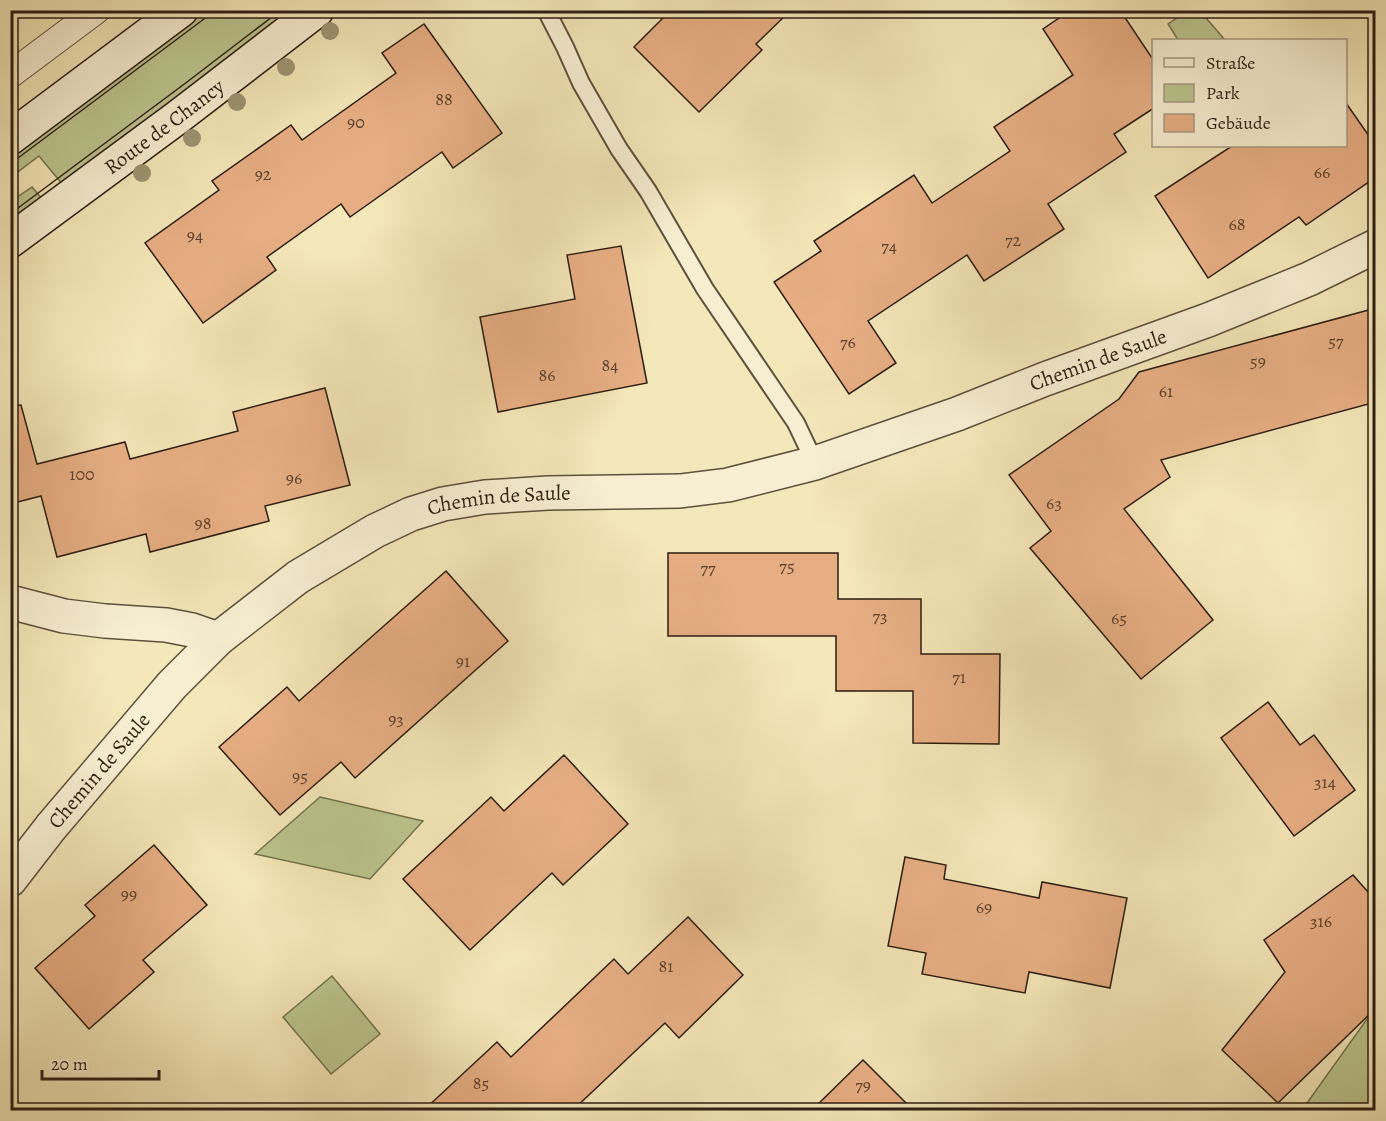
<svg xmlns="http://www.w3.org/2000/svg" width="1386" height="1121" font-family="Alegreya,serif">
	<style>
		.green { fill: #bcc58f; stroke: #747251; stroke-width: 1.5 }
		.building { fill: #e7ae83; stroke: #2d1e13; stroke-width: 1.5 }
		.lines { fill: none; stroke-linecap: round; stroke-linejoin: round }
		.service-casing { stroke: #5f503c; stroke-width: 20 }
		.pedestrian-casing { stroke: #5f503c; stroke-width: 28 }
		.minor-casing { stroke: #5f503c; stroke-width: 36 }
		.secondary-casing { stroke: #2d1e13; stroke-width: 36 }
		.service { stroke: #f8efd2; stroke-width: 16 }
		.pedestrian { stroke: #f8efd2; stroke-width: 26 }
		.minor { stroke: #f8efd2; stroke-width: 33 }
		.secondary { stroke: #f8efd2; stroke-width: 33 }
		.tram { stroke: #2d1e13; stroke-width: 1.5 }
		.tree { fill: #9e9472 }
		.labels { text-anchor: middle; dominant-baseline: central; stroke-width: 4.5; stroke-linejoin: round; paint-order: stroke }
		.number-label { font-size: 18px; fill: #5c422f }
		.street-label { font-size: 21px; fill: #2d1e13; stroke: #f8efd2 }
	</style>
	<rect width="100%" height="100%" fill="#f4e7b9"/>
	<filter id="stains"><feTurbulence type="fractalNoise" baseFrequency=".00333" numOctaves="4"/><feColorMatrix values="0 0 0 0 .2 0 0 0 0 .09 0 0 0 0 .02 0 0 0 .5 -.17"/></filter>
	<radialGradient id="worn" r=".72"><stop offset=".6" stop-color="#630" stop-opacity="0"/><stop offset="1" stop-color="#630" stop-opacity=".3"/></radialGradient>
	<!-- green -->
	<g class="green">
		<polygon points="1189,10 1200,11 1225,40 1178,40 1168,24"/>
		<polygon points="202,11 294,11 63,185 39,156 11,177 10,153"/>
		<polygon points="32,187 43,200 11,224 10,202"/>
		<polygon points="320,797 423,821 370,879 255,854"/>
		<polygon points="332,976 380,1034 331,1074 283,1017"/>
		<polygon points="1375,1008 1375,1110 1302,1110"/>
	</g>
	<!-- building -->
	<g class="building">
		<polygon points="671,10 791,10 756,44 762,50 699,112 634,47"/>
		<polygon points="1071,10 1120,10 1154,61 1154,108 1114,134 1126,152 1048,204 1064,229 984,281 967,255 868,321 896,363 849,394 774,282 821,251 814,241 914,175 932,203 1010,151 994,127 1073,75 1043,29"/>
		<polygon points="424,24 502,133 453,168 442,152 350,217 341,204 267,257 276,270 203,323 145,243 219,190 212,181 291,125 302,140 396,73 382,53"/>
		<polygon points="1346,103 1376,146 1376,177 1306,225 1299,217 1208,278 1155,196 1232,146 1346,146"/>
		<polygon points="621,246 647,383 498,412 480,317 575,299 567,255"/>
		<polygon points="1376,308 1376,402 1161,460 1170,477 1124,509 1213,620 1141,679 1030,548 1051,531 1009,475 1119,399 1139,372"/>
		<polygon points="325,388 350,485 265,506 269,521 150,552 146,534 57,557 41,496 10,504 10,406 21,405 37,464 125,442 130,459 238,431 233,412"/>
		<polygon points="668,553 838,553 838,599 921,599 921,654 1000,654 999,744 913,743 913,691 836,691 836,636 668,636"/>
		<polygon points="446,571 508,641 355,778 341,762 280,815 219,747 287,687 299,701"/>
		<polygon points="1268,702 1300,745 1314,735 1355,790 1294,836 1221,738"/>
		<polygon points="564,755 628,824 563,885 552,873 470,950 403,879 491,797 504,811"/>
		<polygon points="154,845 207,905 143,960 154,972 89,1029 35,968 95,916 85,905"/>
		<polygon points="905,857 946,865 944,879 1039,898 1042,882 1127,898 1110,988 1029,972 1025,993 922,974 926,953 888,946"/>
		<polygon points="1353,875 1376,901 1376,1008 1278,1103 1222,1050 1285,972 1264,940"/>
		<polygon points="688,917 743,975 679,1038 665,1023 573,1110 424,1110 497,1042 511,1057 614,959 628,974"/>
		<polygon points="863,1060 913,1110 812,1110"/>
	</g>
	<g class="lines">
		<defs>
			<polyline id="service" points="546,10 565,47 581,83 619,149 648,191 705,289 796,423 815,463"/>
			<polyline id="pedestrian" points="10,75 97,10"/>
			<g id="minor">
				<polyline points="10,602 64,616 105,621 166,625 192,630 218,639"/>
				<path id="s1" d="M10,880L51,827L172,685L218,639L298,577L375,531L411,514L443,504L485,497L548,493L680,491L728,485L815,463L957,414L1045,379L1208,320L1309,279L1376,246"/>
			</g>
			<g id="secondary">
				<polyline points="10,138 181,10"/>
				<path id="s2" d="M10,241L178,117L317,10"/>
			</g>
		</defs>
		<!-- service casing -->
		<use href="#service" class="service-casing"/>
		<!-- pedestrian casing -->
		<use href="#pedestrian" class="pedestrian-casing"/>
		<!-- minor casing -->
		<use href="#minor" class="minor-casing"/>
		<!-- secondary casing -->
		<use href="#secondary" class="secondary-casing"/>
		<!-- service -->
		<use href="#service" class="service"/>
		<!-- pedestrian -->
		<use href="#pedestrian" class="pedestrian"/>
		<!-- minor -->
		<use href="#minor" class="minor"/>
		<!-- secondary -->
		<use href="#secondary" class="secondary"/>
		<!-- tram -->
		<g class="tram">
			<polyline points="10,164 216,10"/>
			<polyline points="10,214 187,82 281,10"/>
		</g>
	</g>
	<!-- trees -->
	<g class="tree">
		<circle cx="330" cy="31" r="9"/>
		<circle cx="286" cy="67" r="9"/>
		<circle cx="237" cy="102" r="9"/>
		<circle cx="192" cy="138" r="9"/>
		<circle cx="142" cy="173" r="9"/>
	</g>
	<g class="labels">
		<!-- number labels -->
		<g class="number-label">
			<text x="444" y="99">88</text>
			<text x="356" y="122">90</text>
			<text x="1322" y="172">66</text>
			<text x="263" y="174">92</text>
			<text x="1237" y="224">68</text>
			<text x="195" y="235">94</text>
			<text x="1013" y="240">72</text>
			<text x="889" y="246">74</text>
			<text x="1336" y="341">57</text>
			<text x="848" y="342">76</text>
			<text x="1258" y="361">59</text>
			<text x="610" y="365">84</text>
			<text x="547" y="375">86</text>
			<text x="1166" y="391">61</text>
			<text x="82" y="474">100</text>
			<text x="294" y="478">96</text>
			<text x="1054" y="503">63</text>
			<text x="203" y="523">98</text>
			<text x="787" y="566">75</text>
			<text x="708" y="568">77</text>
			<text x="880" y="616">73</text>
			<text x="1119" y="618">65</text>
			<text x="463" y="661">91</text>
			<text x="959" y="677">71</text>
			<text x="396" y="719">93</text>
			<text x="300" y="776">95</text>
			<text x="1325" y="782">314</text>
			<text x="129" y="894">99</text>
			<text x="984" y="907">69</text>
			<text x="1321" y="921">316</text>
			<text x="666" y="966">81</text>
			<text x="481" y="1083">85</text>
			<text x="863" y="1085">79</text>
		</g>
		<!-- street labels -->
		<g class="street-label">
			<text stroke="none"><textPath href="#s2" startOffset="192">Route de Chancy</textPath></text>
			<text stroke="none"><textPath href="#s1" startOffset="1260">Chemin de Saule</textPath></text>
			<text stroke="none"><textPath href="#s1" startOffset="639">Chemin de Saule</textPath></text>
			<text stroke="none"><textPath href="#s1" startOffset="141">Chemin de Saule</textPath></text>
		</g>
	</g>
	<!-- margin -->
	<rect width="1386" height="1121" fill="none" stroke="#f4e7b9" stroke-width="36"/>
	<rect x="12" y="12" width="1362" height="1097" fill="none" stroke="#2d1e13" stroke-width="3"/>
	<rect x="18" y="18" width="1350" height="1085" fill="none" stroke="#2d1e13" stroke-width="1.5"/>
	<!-- legend -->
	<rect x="1152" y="39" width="195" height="108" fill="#f8efd2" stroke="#a79b86" stroke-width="1.5"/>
	<rect x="1164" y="58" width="30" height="9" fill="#f8efd2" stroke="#a79b86" stroke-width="1.5"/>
	<text x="1206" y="69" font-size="18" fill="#2d1e13">Straße</text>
	<rect x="1164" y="84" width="30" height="18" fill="#bcc58f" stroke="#a79b86" stroke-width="1.5"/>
	<text x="1206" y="99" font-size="18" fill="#2d1e13">Park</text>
	<rect x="1164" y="114" width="30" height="18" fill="#e7ae83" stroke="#a79b86" stroke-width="1.5"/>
	<text x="1206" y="129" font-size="18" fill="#2d1e13">Gebäude</text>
	<!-- scale -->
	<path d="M42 1070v9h117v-9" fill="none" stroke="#2d1e13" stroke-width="3"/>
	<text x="51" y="1070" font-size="18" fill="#2d1e13" stroke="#f8efd2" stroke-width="4.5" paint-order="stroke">20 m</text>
	<rect width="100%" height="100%" filter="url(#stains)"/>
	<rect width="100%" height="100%" fill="url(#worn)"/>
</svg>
